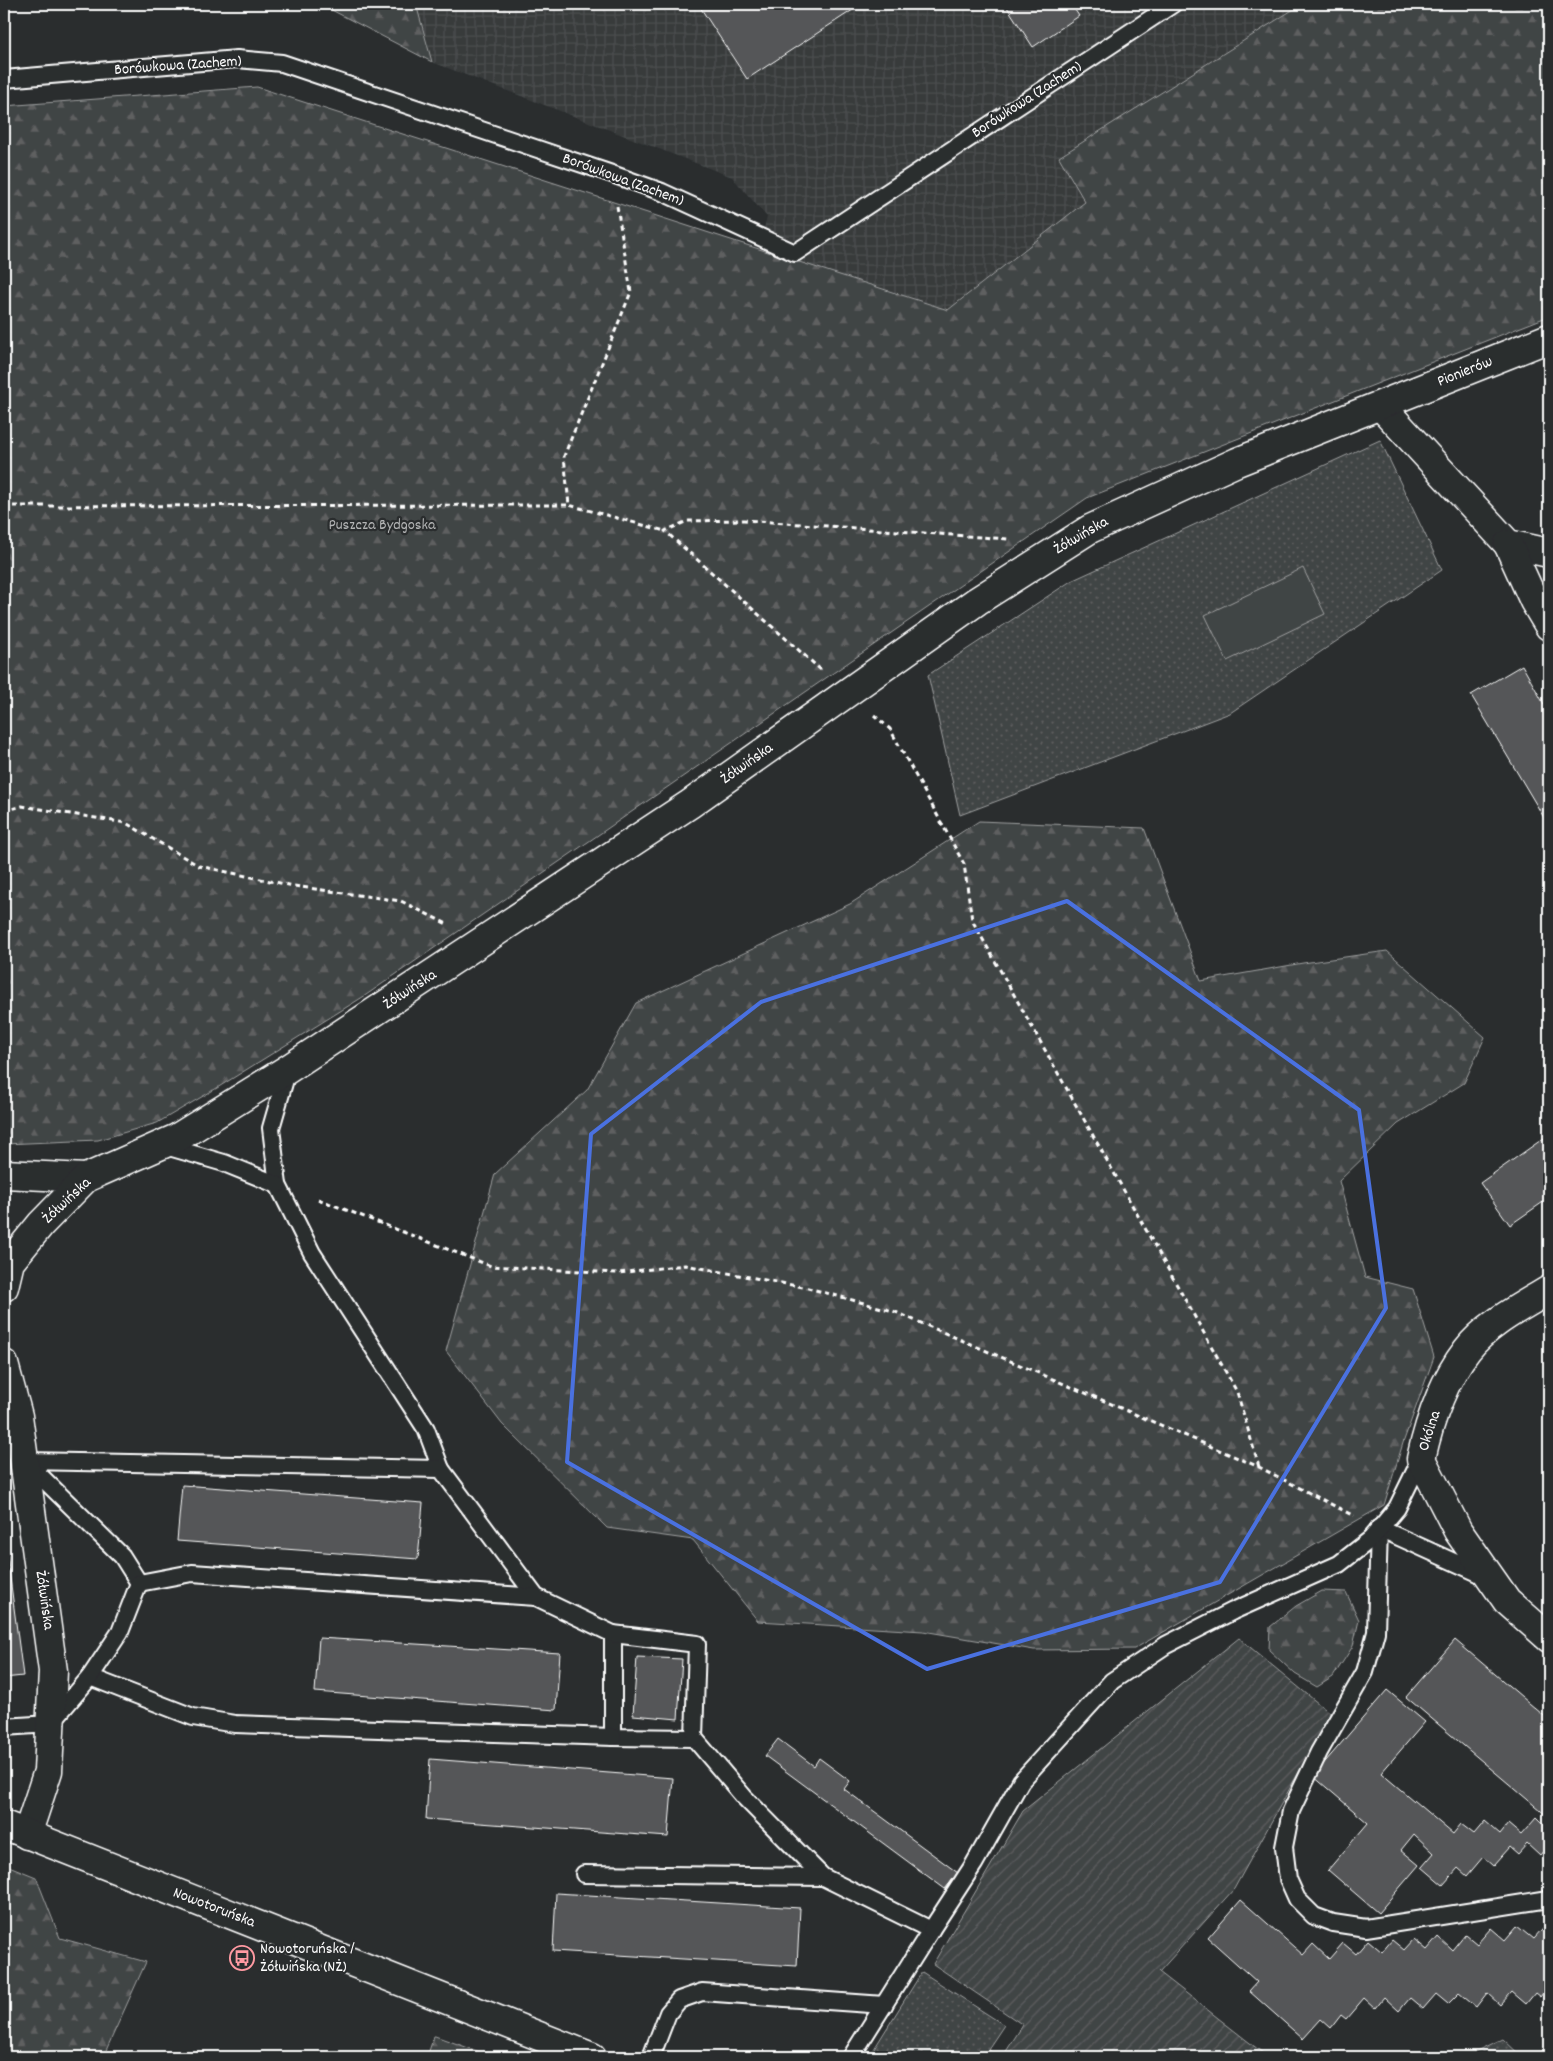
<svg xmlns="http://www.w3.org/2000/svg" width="1553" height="2061" font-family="Dekko,sans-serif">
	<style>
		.industrial { fill: url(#industrial-grid) }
		.grass { fill: url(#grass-dots); stroke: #a0a2a2 }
		.forest { fill: url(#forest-firs); stroke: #a0a2a2 }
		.garden { fill: url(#garden-furrows); stroke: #a0a2a2 }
		.pitch { fill: #414445; stroke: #a0a2a2 }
		.building { fill: #555758; stroke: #fff }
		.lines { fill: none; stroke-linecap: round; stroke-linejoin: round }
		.service-casing { stroke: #fff; stroke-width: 20 }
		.minor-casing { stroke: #fff; stroke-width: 31 }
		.secondary-casing { stroke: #fff; stroke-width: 31 }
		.path { stroke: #fff; stroke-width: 3; stroke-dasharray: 5 4; stroke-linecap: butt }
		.service { stroke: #2a2d2e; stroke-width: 16 }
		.minor { stroke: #2a2d2e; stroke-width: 28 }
		.secondary { stroke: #2a2d2e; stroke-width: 28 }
		.marked { fill: none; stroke: #4a71e0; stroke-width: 4; stroke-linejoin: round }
		.labels { text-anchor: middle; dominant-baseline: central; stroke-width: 4.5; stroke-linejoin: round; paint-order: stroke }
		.street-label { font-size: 16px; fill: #fff; stroke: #2a2d2e }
		.park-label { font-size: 16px; fill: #b3b4b5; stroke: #2a2d2e }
		.poi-label { font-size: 16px; fill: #fff; stroke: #2a2d2e; text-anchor: start }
	</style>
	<defs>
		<pattern id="industrial-grid" width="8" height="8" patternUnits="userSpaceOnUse" patternTransform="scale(1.25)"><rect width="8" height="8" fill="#373a3b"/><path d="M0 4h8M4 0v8" fill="none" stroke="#4b4e4f"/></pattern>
		<pattern id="grass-dots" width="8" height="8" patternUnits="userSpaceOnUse" patternTransform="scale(1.25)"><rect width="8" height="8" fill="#414445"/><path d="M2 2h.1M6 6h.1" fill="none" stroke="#5e6061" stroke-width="1.8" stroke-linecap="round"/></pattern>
		<pattern id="forest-firs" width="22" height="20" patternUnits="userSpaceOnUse" patternTransform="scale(1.25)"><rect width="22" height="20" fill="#414445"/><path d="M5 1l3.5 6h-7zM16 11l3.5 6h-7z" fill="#5e6061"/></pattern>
		<pattern id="garden-furrows" width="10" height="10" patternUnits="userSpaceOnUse" patternTransform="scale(1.25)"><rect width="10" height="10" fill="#414445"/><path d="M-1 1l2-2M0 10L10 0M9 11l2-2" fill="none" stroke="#5e6061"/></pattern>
	</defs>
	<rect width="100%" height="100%" fill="#2a2d2e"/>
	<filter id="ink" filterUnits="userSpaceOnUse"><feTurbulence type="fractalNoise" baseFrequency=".02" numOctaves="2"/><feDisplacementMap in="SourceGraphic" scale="10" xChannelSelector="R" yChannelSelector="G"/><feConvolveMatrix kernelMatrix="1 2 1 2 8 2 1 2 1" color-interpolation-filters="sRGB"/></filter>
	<g filter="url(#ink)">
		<!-- industrial -->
		<polygon class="industrial" points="416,4 1549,4 1549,316 1087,498 757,256 767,217 732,177 432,62"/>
		<!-- grass -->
		<g class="grass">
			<polygon points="1380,440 1442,570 1230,713 960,815 928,675 1071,581"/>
			<polygon points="922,1972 1004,2025 988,2049 998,2057 869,2057"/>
			<polygon points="1503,2039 1522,2057 1466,2057"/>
		</g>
		<!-- forest -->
		<g class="forest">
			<polygon points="320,4 416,4 432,62"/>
			<polygon points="1302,4 1549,4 1549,316 1087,498 366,995 217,1088 157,1123 98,1140 4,1144 4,106 257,87 948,310 1085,202 1059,157"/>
			<polygon points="979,821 1144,828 1201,981 1303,963 1387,951 1485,1037 1464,1083 1398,1124 1339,1181 1365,1277 1413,1289 1434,1357 1403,1443 1384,1505 1134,1649 1034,1650 923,1631 758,1621 693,1540 607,1528 502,1424 446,1351 495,1174 587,1090 636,1003 850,904"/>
			<polygon points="1322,1591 1346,1592 1359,1620 1353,1646 1333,1677 1317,1687 1295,1674 1269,1650 1270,1627 1296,1606"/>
			<polygon points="4,1864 36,1877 60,1938 146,1962 103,2057 4,2057"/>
			<polygon points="434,2036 435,2036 494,2057 427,2057"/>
		</g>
		<!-- garden -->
		<polygon class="garden" points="1239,1638 1331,1714 1234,1889 1159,1972 1268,2057 1010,2057 1005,2053 1023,2025 933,1964 1023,1811"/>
		<!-- pitch -->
		<polygon class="pitch" points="1303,568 1325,614 1227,661 1205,615"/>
		<!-- building -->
		<g class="building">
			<polygon points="698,4 862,4 747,79"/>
			<polygon points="1005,4 1071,4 1079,16 1033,47"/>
			<polygon points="1522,665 1549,713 1549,826 1471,695"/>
			<polygon points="1544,1138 1549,1145 1549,1198 1510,1225 1480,1183"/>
			<polygon points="182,1485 423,1503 418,1559 177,1541"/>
			<polygon points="4,1524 9,1570 4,1571"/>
			<polygon points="9,1570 23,1676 4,1678 4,1571"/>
			<polygon points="319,1638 560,1653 556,1710 315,1692"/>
			<polygon points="1455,1640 1549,1720 1549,1814 1547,1816 1406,1697"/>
			<polygon points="637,1657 682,1659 678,1719 633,1715"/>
			<polygon points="1387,1690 1425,1722 1381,1773 1453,1834 1461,1824 1474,1834 1485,1821 1500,1834 1508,1824 1521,1835 1537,1817 1546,1826 1549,1823 1549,1845 1540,1856 1527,1844 1518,1854 1510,1847 1493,1866 1483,1857 1467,1876 1458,1868 1443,1885 1422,1867 1434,1853 1414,1834 1401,1850 1419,1865 1378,1913 1328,1870 1368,1823 1313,1776"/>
			<polygon points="778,1739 814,1766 819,1758 850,1781 844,1789 958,1873 945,1889 765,1756"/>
			<polygon points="430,1759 673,1778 668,1837 426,1819"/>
			<polygon points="556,1893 800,1908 797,1966 553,1951"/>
			<polygon points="1241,1900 1303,1955 1313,1944 1329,1959 1343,1943 1356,1954 1368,1940 1382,1952 1392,1940 1404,1950 1414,1939 1427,1950 1438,1937 1452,1950 1465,1934 1477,1944 1491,1928 1505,1940 1517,1926 1533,1939 1549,1921 1549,1986 1540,1997 1535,1993 1526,2004 1512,1992 1500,2005 1487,1993 1476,2007 1459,1993 1448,2004 1436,1994 1423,2009 1410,1998 1399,2011 1384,1997 1375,2008 1364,1998 1346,2019 1341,2015 1331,2028 1321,2019 1303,2039 1249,1991 1257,1982 1208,1938"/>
		</g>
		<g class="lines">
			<defs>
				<g id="service">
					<polyline points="4,79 237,59 282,63 612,174 662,192 795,253 1173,4"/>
					<polyline points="288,1069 271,1128 278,1185 312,1253 426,1429 441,1469"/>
					<polyline points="162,1145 224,1163 278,1185"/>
					<polyline points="25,1461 441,1469 536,1597 613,1634 613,1737 694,1738 744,1797 823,1877 931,1930 851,2057"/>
					<polyline points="25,1461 122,1556 139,1583"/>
					<polyline points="1379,1528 1376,1632 1365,1672 1319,1752 1291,1811 1284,1847 1288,1879 1297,1899 1314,1916 1333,1923 1366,1928 1549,1899"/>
					<polyline points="1379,1528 1487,1577"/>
					<polyline points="613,1634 697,1644 694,1738"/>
					<polyline points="90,1677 193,1717 235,1724 613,1737"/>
					<polyline points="4,1727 50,1724 90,1677 120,1632 139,1583 192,1573 536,1597"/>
					<polyline points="584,1874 823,1877"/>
					<polyline points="931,1930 974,1864 1021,1781 1112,1681 1166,1645 1233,1611 1339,1564 1371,1539 1397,1508 1421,1459"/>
					<polyline points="651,2057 668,2013 679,2000 702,1992 884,2005"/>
				</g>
				<g id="minor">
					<polyline points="1381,406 1508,544 1549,553"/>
					<polyline points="1508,544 1534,601 1549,626"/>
					<polyline points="4,1174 86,1178"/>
					<polyline points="4,1287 10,1262 41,1224 86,1178 177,1138 288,1069 690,804 977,601 1090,529 1237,462 1549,338"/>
					<path d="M1549,1290C1521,1307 1487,1324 1467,1350C1443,1381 1429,1422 1421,1459L1458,1531L1507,1601L1549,1638"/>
					<polyline points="4,1364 18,1416 53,1671 48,1771 27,1835"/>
				</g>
				<polyline id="secondary" points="4,1825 592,2057"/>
			</defs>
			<!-- service casing -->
			<use href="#service" class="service-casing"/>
			<!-- minor casing -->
			<use href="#minor" class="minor-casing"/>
			<!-- secondary casing -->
			<use href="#secondary" class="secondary-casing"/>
			<!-- path -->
			<g class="path">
				<polyline points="617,206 631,292 564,456 569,505 665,531"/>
				<polyline points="4,506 569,505"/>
				<polyline points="821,670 665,531 687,521 744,520 1008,539"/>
				<polyline points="874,715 890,729 964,864 972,920 1237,1392 1259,1467"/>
				<polyline points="4,811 22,806 126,823 199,866 294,886 401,901 447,924"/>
				<polyline points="318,1199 491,1266 618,1273 685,1265 808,1288 893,1311 1259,1467 1354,1516"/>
			</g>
			<!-- service -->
			<use href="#service" class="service"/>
			<!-- minor -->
			<use href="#minor" class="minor"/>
			<!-- secondary -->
			<use href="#secondary" class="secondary"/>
		</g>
	</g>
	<!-- marked area -->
	<path class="marked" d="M1067,901L1359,1110L1386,1308L1220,1582L927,1669L567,1462L591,1134L761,1002Z"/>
	<!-- icons -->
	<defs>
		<symbol id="bus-ring" viewBox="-11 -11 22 22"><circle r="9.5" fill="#2a2d2e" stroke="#ff9aa2" stroke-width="1.5"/><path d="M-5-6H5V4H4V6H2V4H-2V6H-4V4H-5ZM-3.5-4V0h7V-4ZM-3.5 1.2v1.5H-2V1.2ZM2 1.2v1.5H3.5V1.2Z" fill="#ff9aa2"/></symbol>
	</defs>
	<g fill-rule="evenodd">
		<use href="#bus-ring" x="228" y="1944" width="28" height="28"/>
	</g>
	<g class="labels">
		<!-- street labels -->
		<g class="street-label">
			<text transform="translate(178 66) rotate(-4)">Borówkowa (Zachem)</text>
			<text transform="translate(1027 100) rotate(-33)">Borówkowa (Zachem)</text>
			<text transform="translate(623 180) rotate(20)">Borówkowa (Zachem)</text>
			<text transform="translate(1465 372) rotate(-22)">Pionierów</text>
			<text transform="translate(1081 536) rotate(-30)">Żółwińska</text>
			<text transform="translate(747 764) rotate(-35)">Żółwińska</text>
			<text transform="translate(410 990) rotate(-33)">Żółwińska</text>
			<text transform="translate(67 1201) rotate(-43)">Żółwińska</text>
			<text transform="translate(1430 1431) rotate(-72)">Okólna</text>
			<text transform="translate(44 1600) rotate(82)">Żółwińska</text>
			<text transform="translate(214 1908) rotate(21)">Nowotoruńska</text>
		</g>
		<!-- park labels -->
		<g class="park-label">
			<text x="382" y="525">Puszcza Bydgoska</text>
		</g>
		<!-- poi labels -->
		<g class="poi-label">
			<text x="260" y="1949">Nowotoruńska /<tspan x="260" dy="18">Żółwińska (NŻ)</tspan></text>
		</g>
	</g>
	<!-- margin -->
	<rect width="1553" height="2061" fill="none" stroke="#2a2d2e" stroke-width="20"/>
	<rect x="10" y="10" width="1533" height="2041" fill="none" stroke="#fff" stroke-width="2" filter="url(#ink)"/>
</svg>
